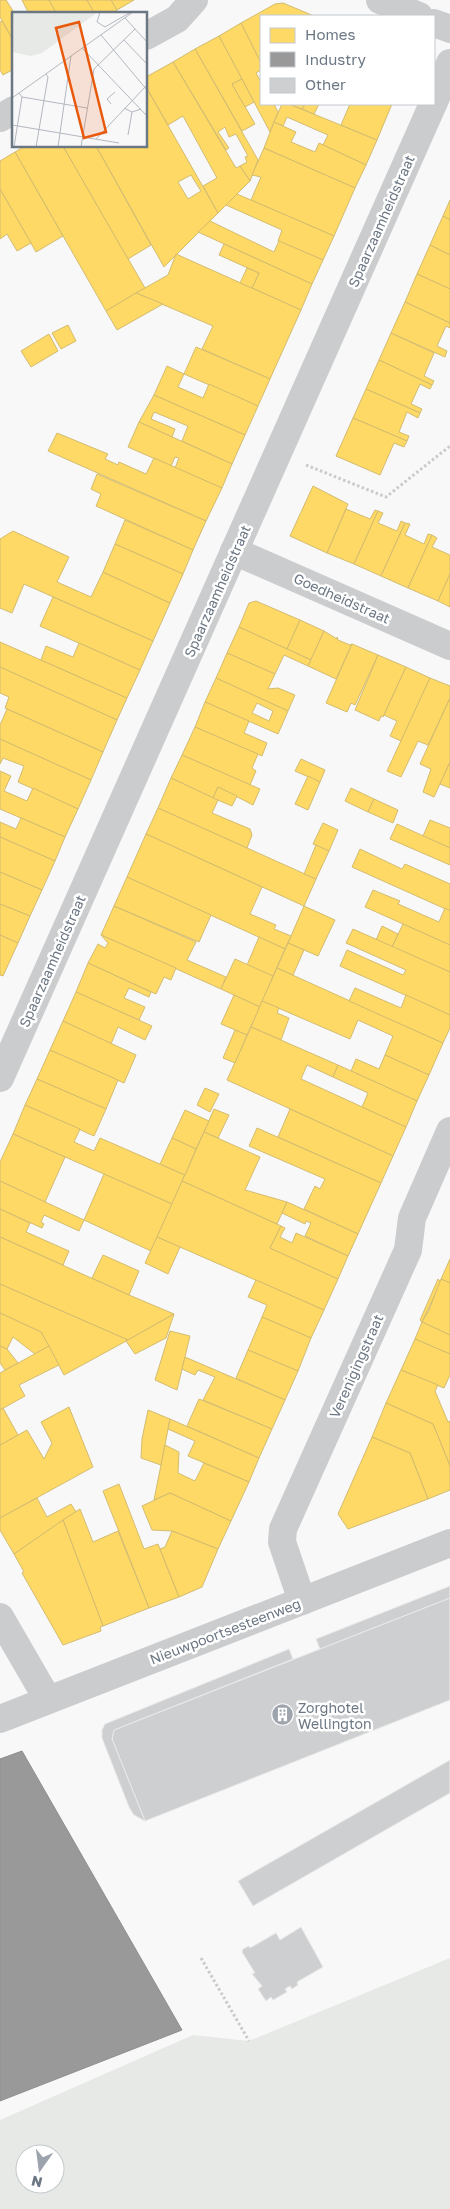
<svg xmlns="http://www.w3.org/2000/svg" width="450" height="2209" font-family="'Golos Text',sans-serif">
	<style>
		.green { fill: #e6e9e6; fill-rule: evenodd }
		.homes { fill: #ffd966; stroke: #d3bc6f; fill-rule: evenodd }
		.industry { fill: #999; stroke: #8c8f93 }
		.building { fill: #cecfd0; stroke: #e8e8e8 }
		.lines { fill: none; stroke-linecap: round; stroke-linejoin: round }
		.path { stroke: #c9cacb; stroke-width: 3; stroke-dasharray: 2.5 2.5; stroke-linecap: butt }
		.minor { stroke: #cbccce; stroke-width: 28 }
		.labels { text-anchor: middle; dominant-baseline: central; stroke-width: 5; stroke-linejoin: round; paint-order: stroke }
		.street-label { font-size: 14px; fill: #6c7784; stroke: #fff }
		.poi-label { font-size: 14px; fill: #6c7784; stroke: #fff; text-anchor: start }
		.inset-road { fill: none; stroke: #b3b8c0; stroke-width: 1 }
		.view { fill: #e8590c; fill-opacity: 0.15; stroke: #e8590c; stroke-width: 2.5 }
		.inset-edge { fill: none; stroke: #6c7784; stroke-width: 2.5 }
	</style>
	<rect width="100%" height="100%" fill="#f8f8f8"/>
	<!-- green -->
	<path class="green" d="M450,1958V2209H0V2120L193,2035L249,2041ZM25,2154H55V2184H25Z"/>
	<!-- homes -->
	<g class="homes">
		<polygon points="0,0 6,0 15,14 14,42 0,17"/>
		<polygon points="22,0 49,0 57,14 29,14"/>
		<polygon points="49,0 87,0 95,14 57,14"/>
		<polygon points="87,0 111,0 117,10 110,14 95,14"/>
		<polygon points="111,0 134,0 117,10"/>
		<polygon points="283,3 314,16 261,16 261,63 241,23 275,4"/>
		<polygon points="2,21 14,42 14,69 3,75 0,70 0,22"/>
		<polygon points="241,23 261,63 261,70 256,73 261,82 261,104 274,104 278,112 270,132 219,36"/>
		<polygon points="219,36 242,79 232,84 255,124 242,131 195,49"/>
		<polygon points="195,49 258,160 250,181 240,166 247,162 245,157 248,156 236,134 229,137 225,127 218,132 229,148 226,150 173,62"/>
		<polygon points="173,62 236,168 240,166 250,181 218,213 203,186 217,178 183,116 168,125 146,87 146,77"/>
		<polygon points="242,79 254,102 245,107 232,84"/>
		<path d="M146,87L218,213L164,267L96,146H146ZM191,175L201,191L188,199L178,182Z"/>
		<polygon points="282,104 289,104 377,140 366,165 323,145 328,135 287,117 283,126 274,122"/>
		<polygon points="289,104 305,104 302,109"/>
		<polygon points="305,104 319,104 314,114 302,109"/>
		<polygon points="350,104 392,104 377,140 341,125"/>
		<polygon points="274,122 296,132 291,142 315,152 319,143 366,165 355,188 264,148"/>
		<polygon points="25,146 63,146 145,288 106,311 15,152"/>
		<polygon points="63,146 96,146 151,245 128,259"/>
		<polygon points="264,148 355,188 334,236 251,200 261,177 252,175"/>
		<polygon points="15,152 63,236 36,252 0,189 0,161"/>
		<polygon points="0,189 31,243 17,251 7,234 0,239"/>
		<polygon points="237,194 334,236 323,260 278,241 282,230 226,205"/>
		<polygon points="450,200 450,220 443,216"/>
		<polygon points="443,216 450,220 450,255 430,245"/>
		<polygon points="210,221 274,252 279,241 323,260 312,284 198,232"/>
		<polygon points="224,244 312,284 301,310 252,288 259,273 219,255"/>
		<polygon points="430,245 450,255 450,289 417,274"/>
		<polygon points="176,254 301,310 270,379 202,349 213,326 136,293 168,275"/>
		<polygon points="247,268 259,273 252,288 240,283"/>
		<polygon points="417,274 450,289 450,323 405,302"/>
		<polygon points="136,293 163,304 117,330 106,311"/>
		<polygon points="405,302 450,323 450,328 446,326 437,346 447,351 445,357 391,333"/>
		<polygon points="68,325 76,341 61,349 52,333"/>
		<polygon points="391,333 434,353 424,376 434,381 432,385 379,360"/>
		<polygon points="49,334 58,351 31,367 21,351"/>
		<polygon points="196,347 270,379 258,406 184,374"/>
		<polygon points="379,360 432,385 430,389 420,384 411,404 422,409 420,413 366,389"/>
		<polygon points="167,366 184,374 178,387 203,398 209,384 258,406 245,435 154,395"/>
		<polygon points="366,389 420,413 418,418 407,412 399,432 409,436 407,441 353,418"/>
		<polygon points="154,395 245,435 232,464 182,441 188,426 154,412 151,419 175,429 172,437 139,422"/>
		<polygon points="353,418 407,441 404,447 394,443 380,475 336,456"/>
		<polygon points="139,422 232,464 222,488 175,468 179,458 175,457 171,466 128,447"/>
		<polygon points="57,433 108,454 105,459 118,465 119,462 146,474 154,458 222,488 206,521 48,451"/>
		<polygon points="97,474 206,521 193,550 96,506 101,494 91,489"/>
		<polygon points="313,486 348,504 327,553 290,536"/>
		<polygon points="346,509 370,519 375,510 378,511 354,564 327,553"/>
		<polygon points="378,511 383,513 378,523 397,531 401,521 405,523 381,576 354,564"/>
		<polygon points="125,520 193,550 183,574 115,544"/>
		<polygon points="405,523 410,524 405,535 424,544 428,534 432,535 408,588 381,576"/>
		<polygon points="13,531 69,557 57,582 91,597 103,572 170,603 153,641 24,584 12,613 0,608 0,539"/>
		<polygon points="432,535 437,538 432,547 450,555 450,574 438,601 408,588"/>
		<polygon points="115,544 183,574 170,603 103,572"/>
		<polygon points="450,574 450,607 438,601"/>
		<polygon points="53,597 153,641 140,670 40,626"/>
		<polygon points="256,601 300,620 287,649 239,627 249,603"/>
		<polygon points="300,620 324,631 311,660 287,649"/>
		<polygon points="239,627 311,660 308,666 284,655 275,674 227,653"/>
		<polygon points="324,631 337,639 337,637 338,640 350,645 352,644 336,679 308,666"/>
		<polygon points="0,642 127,698 117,720 0,667"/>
		<polygon points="79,643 140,670 127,698 41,660 46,646 73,657"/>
		<polygon points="352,644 378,655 355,705 351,703 347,712 326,703"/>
		<polygon points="227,653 275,674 268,689 278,688 295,695 288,711 216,678"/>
		<polygon points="378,655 406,667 383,717 381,716 379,721 355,710"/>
		<polygon points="0,667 117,720 103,752 5,708 9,697 0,693"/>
		<polygon points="406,667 430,678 401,741 390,736 397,721 384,715"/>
		<path d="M216,678L288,711L278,734L205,702ZM257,703L273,711L269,721L252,713Z"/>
		<polygon points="430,678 450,686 450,698 428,745 418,741 401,777 387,771"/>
		<polygon points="450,698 450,762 434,797 423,792 431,769 420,764"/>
		<polygon points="205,702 249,721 244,733 267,743 262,756 195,727"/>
		<polygon points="7,709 103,752 91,780 0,739 0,725"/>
		<polygon points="195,727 258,754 252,768 256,771 250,785 182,755"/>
		<polygon points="0,739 91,780 78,809 18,782 24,766 3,758 0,764"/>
		<polygon points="182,755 260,789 253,805 218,787 213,798 171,778"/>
		<polygon points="301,759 325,770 320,782 295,771"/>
		<polygon points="450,762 450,788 440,784"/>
		<polygon points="0,771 11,776 4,791 27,801 33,788 78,809 65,837 0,809"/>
		<polygon points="308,776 320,782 308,810 295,804"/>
		<polygon points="171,778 218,800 212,813 250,829 252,835 247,848 158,808"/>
		<polygon points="218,787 237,796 232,806 213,798"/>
		<polygon points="351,788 374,799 368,812 345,801"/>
		<polygon points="374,799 398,810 393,823 368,812"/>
		<polygon points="158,808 316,879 304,906 146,834"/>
		<polygon points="21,818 65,837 55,861 0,837 0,822 16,829"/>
		<polygon points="430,820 450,828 450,848 423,836"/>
		<polygon points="323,823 338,830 329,851 313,844"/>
		<polygon points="397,824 450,848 450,865 390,839"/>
		<polygon points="146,834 262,887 250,914 276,925 274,929 291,936 285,949 127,877"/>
		<polygon points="0,837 55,861 42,890 0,872"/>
		<polygon points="316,845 329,851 316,879 304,874"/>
		<polygon points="360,849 402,869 405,864 450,884 450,911 352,867"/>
		<polygon points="0,872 42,890 30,916 0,904"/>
		<polygon points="127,877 211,915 199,942 114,906"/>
		<polygon points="373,890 400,901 398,904 439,922 445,908 450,911 450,945 365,907"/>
		<polygon points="0,904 30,916 18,943 0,935"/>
		<polygon points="114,906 196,942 187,960 226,977 221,989 101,935"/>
		<polygon points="304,906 335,920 318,956 288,943"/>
		<polygon points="403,924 450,945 450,972 392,947"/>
		<polygon points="382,926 398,934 392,947 376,940"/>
		<polygon points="353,929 450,972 450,1015 340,966 347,950 403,975 406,970 346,943"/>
		<polygon points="0,935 18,943 3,976 0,975"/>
		<polygon points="101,935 176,968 171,980 164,977 156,994 88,963 98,944 105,948 108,943"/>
		<polygon points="259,937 285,949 273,976 247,965"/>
		<polygon points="288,943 304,950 293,975 277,968"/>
		<polygon points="235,959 273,976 260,1007 221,989"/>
		<polygon points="88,963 151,992 149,997 129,988 124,998 145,1007 139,1020 76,992"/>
		<polygon points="277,968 443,1043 429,1075 385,1055 393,1036 358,1020 350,1039 262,1001"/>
		<polygon points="355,988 401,1008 406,995 450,1015 450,1028 443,1043 349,1001"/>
		<polygon points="76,992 152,1026 145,1040 118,1027 111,1044 63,1021"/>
		<polygon points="234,995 260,1007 247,1035 221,1024"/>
		<polygon points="262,1001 279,1008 277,1013 289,1018 281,1040 251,1027"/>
		<polygon points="63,1021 136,1055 124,1083 50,1050"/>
		<polygon points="251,1027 338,1065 333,1077 307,1065 301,1079 406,1127 393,1156 227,1080"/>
		<polygon points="235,1030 247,1035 235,1063 223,1058"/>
		<polygon points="50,1050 118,1080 106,1109 37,1079"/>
		<polygon points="385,1055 429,1075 417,1101 351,1071 356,1059 379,1069"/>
		<polygon points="338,1065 417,1101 406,1127 362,1107 368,1093 333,1077"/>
		<polygon points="37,1079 106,1109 94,1136 25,1105"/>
		<polygon points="205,1088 219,1094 210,1112 197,1105"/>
		<polygon points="25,1105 80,1129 74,1142 94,1151 100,1138 185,1175 172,1204 13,1134"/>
		<polygon points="214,1109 229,1115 218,1138 204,1132"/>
		<polygon points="290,1109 393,1156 381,1183 278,1137"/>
		<polygon points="185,1110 209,1121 196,1149 172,1138"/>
		<polygon points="257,1128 381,1183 358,1234 304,1209 315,1186 320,1189 325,1179 249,1146"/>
		<polygon points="204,1132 260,1157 245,1190 287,1202 277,1224 182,1181"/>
		<polygon points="13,1134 65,1157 45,1202 0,1181 0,1162"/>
		<polygon points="172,1138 196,1149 185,1175 160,1164"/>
		<polygon points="104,1174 172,1204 151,1251 84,1220"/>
		<polygon points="0,1181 84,1220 79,1231 44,1215 41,1222 44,1224 42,1228 0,1209"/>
		<polygon points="182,1181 281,1226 270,1248 338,1279 324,1310 157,1237"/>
		<polygon points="287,1202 358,1234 348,1256 305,1236 311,1223 306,1221 305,1224 282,1213"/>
		<polygon points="0,1209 30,1223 26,1232 69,1251 63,1265 0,1237"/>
		<polygon points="281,1226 285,1228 280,1237 292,1243 296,1233 348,1256 338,1279 270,1248"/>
		<polygon points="0,1237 129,1295 174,1314 128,1340 0,1284"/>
		<polygon points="157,1237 180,1247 168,1274 145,1263"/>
		<polygon points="103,1255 139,1271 129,1295 92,1278"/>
		<polygon points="450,1259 450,1283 441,1279"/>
		<polygon points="438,1279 441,1282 422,1322 420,1320"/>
		<polygon points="441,1279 450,1283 450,1335 422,1322 429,1310"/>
		<polygon points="256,1280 324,1310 311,1338 262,1317 267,1305 248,1297"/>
		<polygon points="0,1284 128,1340 64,1375 41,1332 0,1313"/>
		<polygon points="0,1313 41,1332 49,1346 35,1354 13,1337 7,1349 0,1346"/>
		<polygon points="174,1314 166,1338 135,1354 126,1341"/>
		<polygon points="262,1317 311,1338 298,1371 248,1350"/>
		<polygon points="422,1322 450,1335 450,1354 415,1339"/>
		<polygon points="170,1331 190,1336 177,1390 155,1380"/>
		<polygon points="415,1339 450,1354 450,1375 444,1388 401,1370"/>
		<polygon points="0,1346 7,1349 18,1363 5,1370 0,1363"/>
		<polygon points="49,1346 59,1365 19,1385 25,1396 0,1410 0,1373"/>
		<polygon points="248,1350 298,1371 285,1400 236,1378"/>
		<polygon points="185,1357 285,1400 272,1429 203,1400 215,1377 198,1370 195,1375 182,1369"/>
		<polygon points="401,1370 438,1385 435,1391 448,1422 450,1421 450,1466 433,1424 386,1403"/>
		<polygon points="199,1399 272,1429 259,1458 187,1426"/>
		<polygon points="386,1403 433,1424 450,1466 450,1490 428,1499 410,1453 372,1437"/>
		<polygon points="69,1407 93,1467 0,1518 0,1445 27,1430 44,1459 52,1443 41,1422"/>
		<polygon points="3,1408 18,1435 0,1445 0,1410"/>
		<polygon points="148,1410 170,1419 161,1465 141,1458 142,1439"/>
		<polygon points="170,1419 259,1458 249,1482 188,1456 195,1441 168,1429"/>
		<polygon points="372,1437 410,1453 428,1499 348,1529 338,1514"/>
		<polygon points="165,1445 179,1452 178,1473 195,1481 204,1463 249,1482 231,1521 170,1493 154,1500"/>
		<polygon points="119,1484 144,1549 158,1544 179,1597 149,1608 103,1491"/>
		<polygon points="170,1493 231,1521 218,1549 172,1531 152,1530 142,1506"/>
		<polygon points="37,1498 47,1517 71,1504 76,1512 14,1554 0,1530 0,1518"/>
		<polygon points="80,1509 93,1542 118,1531 149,1608 103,1626 63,1520"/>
		<polygon points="63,1520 103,1626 100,1627 101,1631 63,1645 22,1573 24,1572 14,1554"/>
		<polygon points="172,1531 218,1549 202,1587 179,1597 160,1549 165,1547"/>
	</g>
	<!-- industry -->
	<polygon class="industry" points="22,1751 182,2030 0,2101 0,1759"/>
	<!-- building -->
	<g class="building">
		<polygon points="450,1586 450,1598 320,1649 316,1639"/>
		<polygon points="450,1598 450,1700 145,1821 112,1739 114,1730"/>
		<polygon points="289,1649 293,1659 114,1730 112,1739 145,1821 134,1815 129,1807 102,1738 102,1730 105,1724"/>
		<polygon points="450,1760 450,1793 253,1906 238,1881"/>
		<polygon points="301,1927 323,1967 297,1982 298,1985 292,1989 290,1986 285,1989 287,1992 273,2000 271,1997 266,2001 258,1989 262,1986 252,1974 255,1973 242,1952 243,1949 249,1946 250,1948 276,1933 280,1940"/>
	</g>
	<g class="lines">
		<!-- path -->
		<g class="path">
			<polyline points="306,465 386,497 450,446"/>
			<polyline points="201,1958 249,2041"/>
		</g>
		<!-- minor -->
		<g class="minor">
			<polyline points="380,0 419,16"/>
			<polyline points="434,23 450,29"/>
			<polyline points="146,36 177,19 194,0"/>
			<polyline points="434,102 450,63"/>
			<polyline points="0,118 14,110"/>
			<polyline points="234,551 450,646"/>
			<polyline points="0,1078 433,104"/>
			<polyline points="302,1601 282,1542 283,1529 408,1250 412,1218 450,1131"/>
			<polyline points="0,1617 48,1700"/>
			<polyline points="0,1719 450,1543"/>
		</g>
	</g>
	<!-- icons -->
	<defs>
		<symbol id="building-disc" viewBox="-11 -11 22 22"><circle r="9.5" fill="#9da4ad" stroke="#fff"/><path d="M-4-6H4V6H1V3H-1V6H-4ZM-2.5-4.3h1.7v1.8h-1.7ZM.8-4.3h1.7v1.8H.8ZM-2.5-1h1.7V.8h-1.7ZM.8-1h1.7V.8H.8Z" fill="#fff"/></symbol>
	</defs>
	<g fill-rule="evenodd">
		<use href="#building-disc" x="270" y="1702" width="25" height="25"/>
	</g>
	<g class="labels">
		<!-- street labels -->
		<g class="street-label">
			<text transform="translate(381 221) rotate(-66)">Spaarzaamheidstraat</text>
			<text transform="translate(217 591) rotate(-66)">Spaarzaamheidstraat</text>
			<text transform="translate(342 598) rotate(24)">Goedheidstraat</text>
			<text transform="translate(52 961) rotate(-66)">Spaarzaamheidstraat</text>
			<text transform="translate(356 1366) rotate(-66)">Verenigingstraat</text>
			<text transform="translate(225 1631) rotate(-21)">Nieuwpoortsesteenweg</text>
		</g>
		<!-- poi labels -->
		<g class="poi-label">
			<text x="298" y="1707">Zorghotel<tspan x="298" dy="16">Wellington</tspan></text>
		</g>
	</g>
	<!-- overview -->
	<g transform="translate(12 12)">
		<rect width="135" height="135" fill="#f8f8f8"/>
		<path d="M0,0H86L30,41L19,44L0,40Z" fill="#e6e9e6"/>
		<path class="inset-road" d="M88,0L85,10L93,15L119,0M113,6L135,30M89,23L135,78M112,28L135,52M70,36L135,104M7,81L10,85L75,96M0,86L121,0M99,92L95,87L103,80M112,96L120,100L129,97M0,113L107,131M116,123L120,100M84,127L135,73M2,135L10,85M24,135L36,65L34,62M46,135L59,44M69,135L82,57L123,17"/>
		<path class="view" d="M67,10L94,120L72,126L44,16Z"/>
		<rect width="135" height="135" class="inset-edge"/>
	</g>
	<!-- legend -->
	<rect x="260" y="15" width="175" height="90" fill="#ffffff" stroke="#c4c9ce"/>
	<rect x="270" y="28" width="25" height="15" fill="#ffd966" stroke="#c4c9ce"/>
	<text x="305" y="40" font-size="15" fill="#6c7784">Homes</text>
	<rect x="270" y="52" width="25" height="15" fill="#999999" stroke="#c4c9ce"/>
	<text x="305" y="65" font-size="15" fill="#6c7784">Industry</text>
	<rect x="270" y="78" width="25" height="15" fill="#cecfd0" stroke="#c4c9ce"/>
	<text x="305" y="90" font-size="15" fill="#6c7784">Other</text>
	<!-- north arrow -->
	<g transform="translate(40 2169) rotate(194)"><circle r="24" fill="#ffffff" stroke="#c4c9ce"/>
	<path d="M0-4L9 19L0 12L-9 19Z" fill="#9da4ad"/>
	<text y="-8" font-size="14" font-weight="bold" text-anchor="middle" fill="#6c7784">N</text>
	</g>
</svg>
